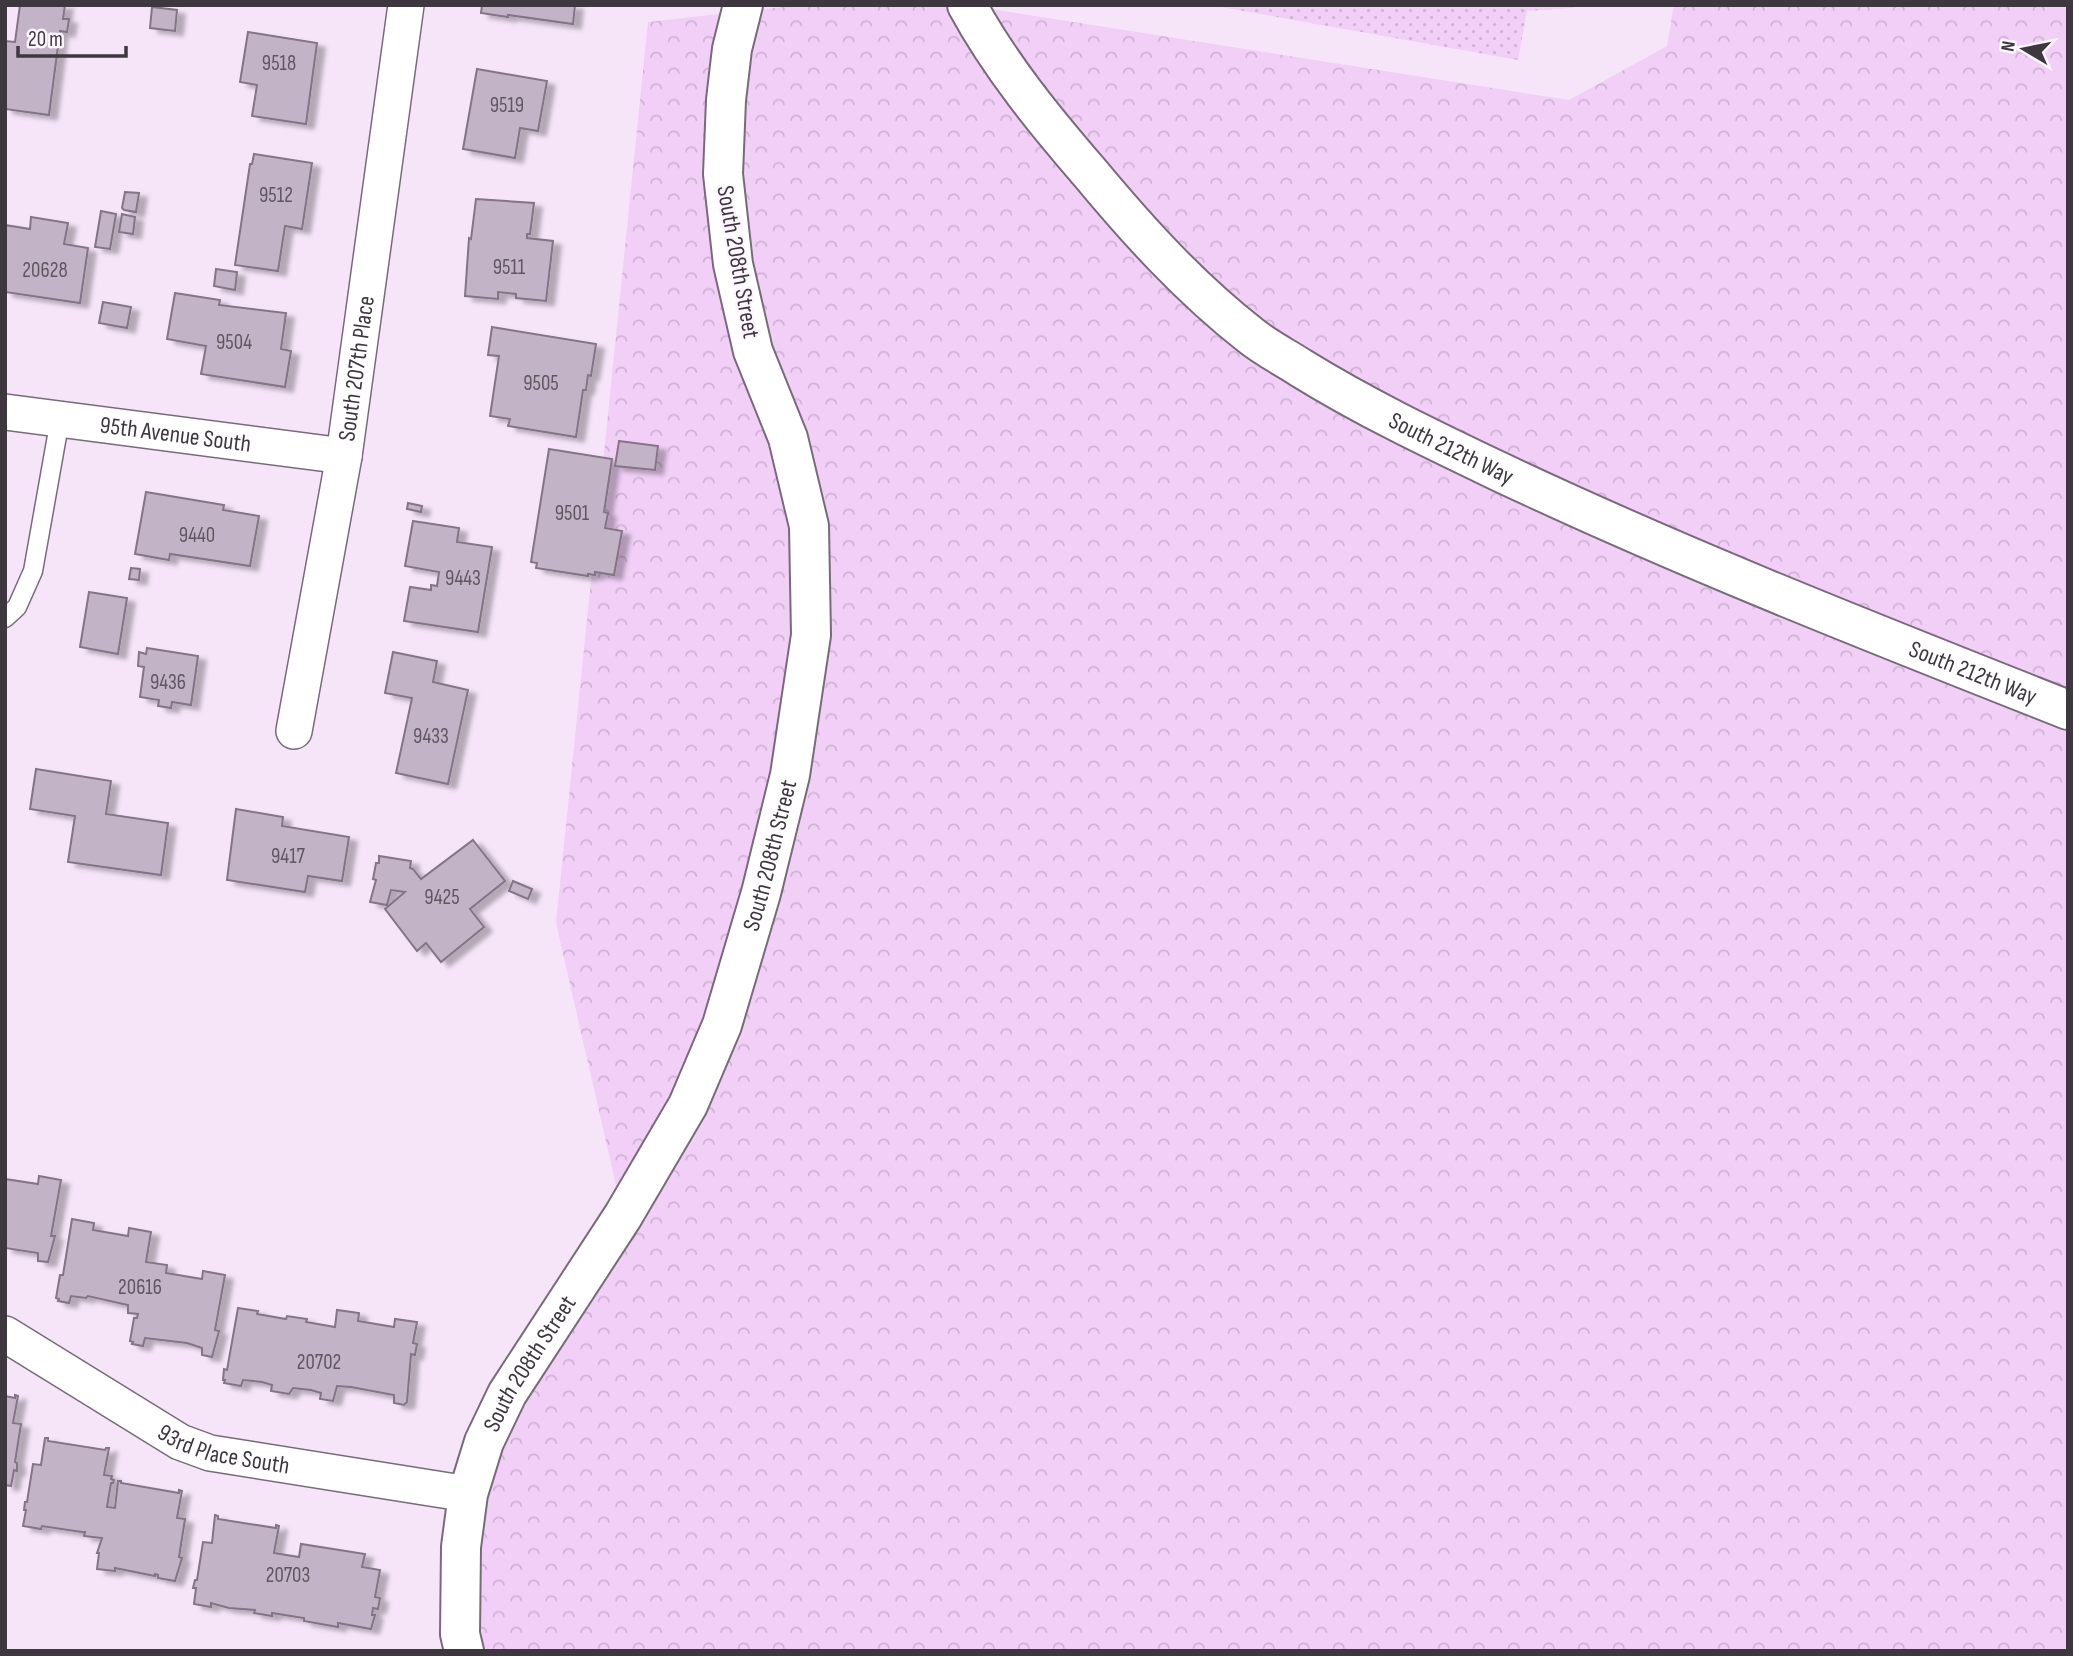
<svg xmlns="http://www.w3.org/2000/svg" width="2073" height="1656" font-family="'Sofia Sans Condensed',sans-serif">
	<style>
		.forest { fill: url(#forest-crowns) }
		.park { fill: url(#park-dots) }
		.building { fill: #c3b3c6; stroke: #837485; stroke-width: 2; filter: url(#shadow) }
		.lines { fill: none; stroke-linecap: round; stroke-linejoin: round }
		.lane-casing { stroke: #796a7b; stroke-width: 21 }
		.street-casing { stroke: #796a7b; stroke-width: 38 }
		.secondary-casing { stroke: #796a7b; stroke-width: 42 }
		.primary-casing { stroke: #796a7b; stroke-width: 42 }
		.lane { stroke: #fff; stroke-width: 18 }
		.street { stroke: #fff; stroke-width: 35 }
		.secondary { stroke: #fff; stroke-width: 38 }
		.primary { stroke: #fff; stroke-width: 38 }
		.labels { text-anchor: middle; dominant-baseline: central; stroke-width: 5; stroke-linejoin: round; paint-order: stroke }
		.number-label { font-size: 21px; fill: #5f5661 }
		.street-label { font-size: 24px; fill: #3e373f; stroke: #fdf6fe }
	</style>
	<defs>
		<pattern id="forest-crowns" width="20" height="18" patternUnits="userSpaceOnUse" patternTransform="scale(1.75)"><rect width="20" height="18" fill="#f1cff7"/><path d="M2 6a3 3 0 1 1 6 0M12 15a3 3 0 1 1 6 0" fill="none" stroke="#d0b2d5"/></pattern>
		<pattern id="park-dots" width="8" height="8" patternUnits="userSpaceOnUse" patternTransform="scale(1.75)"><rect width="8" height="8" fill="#f1cff7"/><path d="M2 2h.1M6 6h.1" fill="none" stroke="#d0b2d5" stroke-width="1.8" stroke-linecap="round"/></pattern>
		<filter id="shadow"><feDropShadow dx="8" dy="4.5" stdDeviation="2" flood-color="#0004"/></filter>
	</defs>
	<rect width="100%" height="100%" fill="#f6e5f9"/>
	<!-- forest -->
	<polygon class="forest" points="801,5 965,5 1569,100 1667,46 1674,5 2068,5 2068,1651 481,1651 468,1494 623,1216 556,923 648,22"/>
	<!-- park -->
	<polygon class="park" points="1210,5 1582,5 1572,8 1527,11 1518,60"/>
	<!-- building -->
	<g class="building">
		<polygon points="20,5 65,5 63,19 69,19 67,32 60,31 49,115 5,109 5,41 15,42"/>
		<polygon points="482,5 575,5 573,24 508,15 508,17 481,13"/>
		<polygon points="152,7 177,10 175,31 150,28"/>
		<polygon points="248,32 317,43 306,124 252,116 257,85 240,82"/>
		<polygon points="477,69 547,81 538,131 520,128 515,158 463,149"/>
		<polygon points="254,154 312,163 302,229 285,226 278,271 235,265 250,164 252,164"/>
		<polygon points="125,192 139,193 136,212 124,210 122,208"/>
		<polygon points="476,199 534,203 530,234 527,234 527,238 553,241 546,301 516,298 516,294 498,292 498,299 465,296 469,238 471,239"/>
		<polygon points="101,211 116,214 110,249 95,247"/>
		<polygon points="122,214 135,217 133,234 119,232"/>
		<polygon points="31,217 68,223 64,244 88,248 80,303 5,292 5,225 30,229"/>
		<polygon points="216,269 237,272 235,290 214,286"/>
		<polygon points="175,293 220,300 219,305 286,313 281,349 291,351 285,387 201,374 206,346 167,339"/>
		<polygon points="103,302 131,307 127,328 99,323"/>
		<polygon points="492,327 596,344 591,376 588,375 586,390 583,390 576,437 508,426 510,419 490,416 499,356 488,355"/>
		<polygon points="619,441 658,446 655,470 615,466"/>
		<polygon points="549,449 612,459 604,512 608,513 605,528 622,531 614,575 595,572 595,575 588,574 588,576 536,568 537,563 531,562"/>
		<polygon points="146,492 224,505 223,510 259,516 250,566 170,554 169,560 135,554"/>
		<polygon points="408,503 422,506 421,512 407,509"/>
		<polygon points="413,521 459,528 457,542 492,547 478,632 404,621 410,587 431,590 431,585 437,586 439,572 405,566"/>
		<polygon points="131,568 140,569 139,580 129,579"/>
		<polygon points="89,592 127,598 118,654 80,647"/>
		<polygon points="147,648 198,656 191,705 172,702 171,708 158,706 159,700 140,697 144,667 138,666 139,652 146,654"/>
		<polygon points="393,652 437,661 433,682 468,690 448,784 396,773 412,698 385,693"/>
		<polygon points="36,769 111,781 106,814 168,823 161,875 68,862 75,816 30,809"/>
		<polygon points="236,809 283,817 282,826 349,837 342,881 308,876 305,892 227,880"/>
		<polygon points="473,840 505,881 470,909 484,927 441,962 426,943 417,951 385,909 405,892 391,890 387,905 370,902 376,880 373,879 376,863 379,863 379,856 411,861 410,868 413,869 421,879"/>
		<polygon points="513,881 532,889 528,899 509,891"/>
		<polygon points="39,1176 61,1180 51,1236 55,1236 48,1262 38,1261 38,1253 5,1248 5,1179 38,1184"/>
		<polygon points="72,1219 94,1223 93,1230 128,1236 129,1228 151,1232 146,1262 167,1265 166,1273 202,1279 203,1271 225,1275 215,1330 219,1331 212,1357 202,1355 202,1348 187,1343 145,1338 143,1346 132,1344 133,1342 130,1341 134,1318 137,1318 138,1314 128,1313 128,1305 88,1296 86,1298 71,1296 69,1303 58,1301 59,1299 56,1298 60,1275 63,1275"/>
		<polygon points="238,1308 258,1311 257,1314 286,1319 287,1316 307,1319 306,1322 335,1327 337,1310 359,1313 358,1321 394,1327 395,1319 417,1322 413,1343 417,1344 415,1355 411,1354 407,1402 404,1405 394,1403 394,1395 351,1387 337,1386 333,1401 320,1399 321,1393 311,1390 293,1388 289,1394 271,1391 272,1385 262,1382 243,1380 241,1386 224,1383 225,1380 223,1380 224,1369 227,1370"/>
		<polygon points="15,1395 18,1396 13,1423 21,1424 15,1462 17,1463 17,1471 14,1470 11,1486 5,1485 5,1396 15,1398"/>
		<polygon points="45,1438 48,1438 48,1441 105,1450 106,1448 109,1448 104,1475 112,1476 111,1479 114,1480 113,1483 111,1483 107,1507 115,1508 118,1481 121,1481 121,1483 179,1493 179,1490 182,1491 177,1518 185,1519 179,1557 182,1558 175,1581 158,1578 158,1575 155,1574 155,1576 115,1568 115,1571 97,1569 99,1553 97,1553 102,1538 84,1536 85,1532 82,1532 42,1526 41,1529 23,1526 26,1510 24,1510 25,1502 27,1502 33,1464 41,1465"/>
		<polygon points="215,1515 218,1516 218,1519 276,1528 276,1525 279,1526 274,1553 299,1557 301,1544 365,1554 362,1567 380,1570 375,1597 380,1598 378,1609 373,1608 372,1615 375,1615 371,1629 338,1623 338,1627 304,1621 304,1618 272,1613 272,1616 254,1613 255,1610 229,1608 211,1603 211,1607 194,1604 196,1588 193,1588 195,1580 197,1580 203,1542 212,1543"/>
	</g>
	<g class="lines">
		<defs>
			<polyline id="lane" points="5,618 17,607 33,571 60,419"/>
			<g id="street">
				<path id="s1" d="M5,412L344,456"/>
				<path id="s2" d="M294,731L344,456L406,5"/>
				<path id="s3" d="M5,1334L180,1442L210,1453L468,1494"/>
			</g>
			<g id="secondary">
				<path id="s4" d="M464,1651L460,1634L461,1547L468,1494L484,1442L507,1394L623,1216L688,1105L722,1025L761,893L790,775L811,635L809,526L788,438L753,351L733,264L723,174L726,100L732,49L743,5"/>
			</g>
			<g id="primary">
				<path id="s5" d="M967,5C1000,66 1045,121 1090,173C1139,232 1190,288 1250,335C1266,348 1284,357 1301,368C1364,407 1431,439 1498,471C1684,559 1876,634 2068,710"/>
			</g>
		</defs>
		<!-- lane casing -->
		<use href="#lane" class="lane-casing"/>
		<!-- street casing -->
		<use href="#street" class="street-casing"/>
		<!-- secondary casing -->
		<use href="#secondary" class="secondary-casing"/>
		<!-- primary casing -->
		<use href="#primary" class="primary-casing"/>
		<!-- lane -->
		<use href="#lane" class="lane"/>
		<!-- street -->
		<use href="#street" class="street"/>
		<!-- secondary -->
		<use href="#secondary" class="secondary"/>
		<!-- primary -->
		<use href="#primary" class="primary"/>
	</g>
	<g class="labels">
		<!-- number labels -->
		<g class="number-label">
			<text x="279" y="63">9518</text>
			<text x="507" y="105">9519</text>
			<text x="276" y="195">9512</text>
			<text x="509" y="267">9511</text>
			<text x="45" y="270">20628</text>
			<text x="234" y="342">9504</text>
			<text x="541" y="383">9505</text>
			<text x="572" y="513">9501</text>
			<text x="197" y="535">9440</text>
			<text x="463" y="578">9443</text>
			<text x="168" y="682">9436</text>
			<text x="431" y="736">9433</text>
			<text x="288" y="856">9417</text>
			<text x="442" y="897">9425</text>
			<text x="140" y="1287">20616</text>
			<text x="319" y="1362">20702</text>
			<text x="288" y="1575">20703</text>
		</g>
		<!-- street labels -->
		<g class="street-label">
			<text transform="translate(738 262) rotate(80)">South 208th Street</text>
			<text stroke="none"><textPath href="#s2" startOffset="368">South 207th Place</textPath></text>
			<text stroke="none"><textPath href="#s1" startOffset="172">95th Avenue South</textPath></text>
			<text stroke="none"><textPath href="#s5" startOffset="668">South 212th Way</textPath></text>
			<text stroke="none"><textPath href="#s5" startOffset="1236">South 212th Way</textPath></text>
			<text stroke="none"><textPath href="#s4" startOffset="870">South 208th Street</textPath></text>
			<text stroke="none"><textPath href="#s4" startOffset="303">South 208th Street</textPath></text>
			<text stroke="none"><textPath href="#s3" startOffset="250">93rd Place South</textPath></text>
		</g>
	</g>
	<!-- border -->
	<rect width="2073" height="1656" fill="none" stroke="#3e373f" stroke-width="14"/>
	<!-- north arrow -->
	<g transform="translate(2024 49) rotate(280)" stroke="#fdf6fe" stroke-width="5" paint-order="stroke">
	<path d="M0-5L12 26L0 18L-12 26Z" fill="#3e373f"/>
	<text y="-10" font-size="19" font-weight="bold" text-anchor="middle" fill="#3e373f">N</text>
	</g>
	<!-- scale -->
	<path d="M18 46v10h108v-10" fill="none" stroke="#3e373f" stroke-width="3.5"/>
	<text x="28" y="46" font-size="21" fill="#3e373f" stroke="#fdf6fe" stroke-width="5" paint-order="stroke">20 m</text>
</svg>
